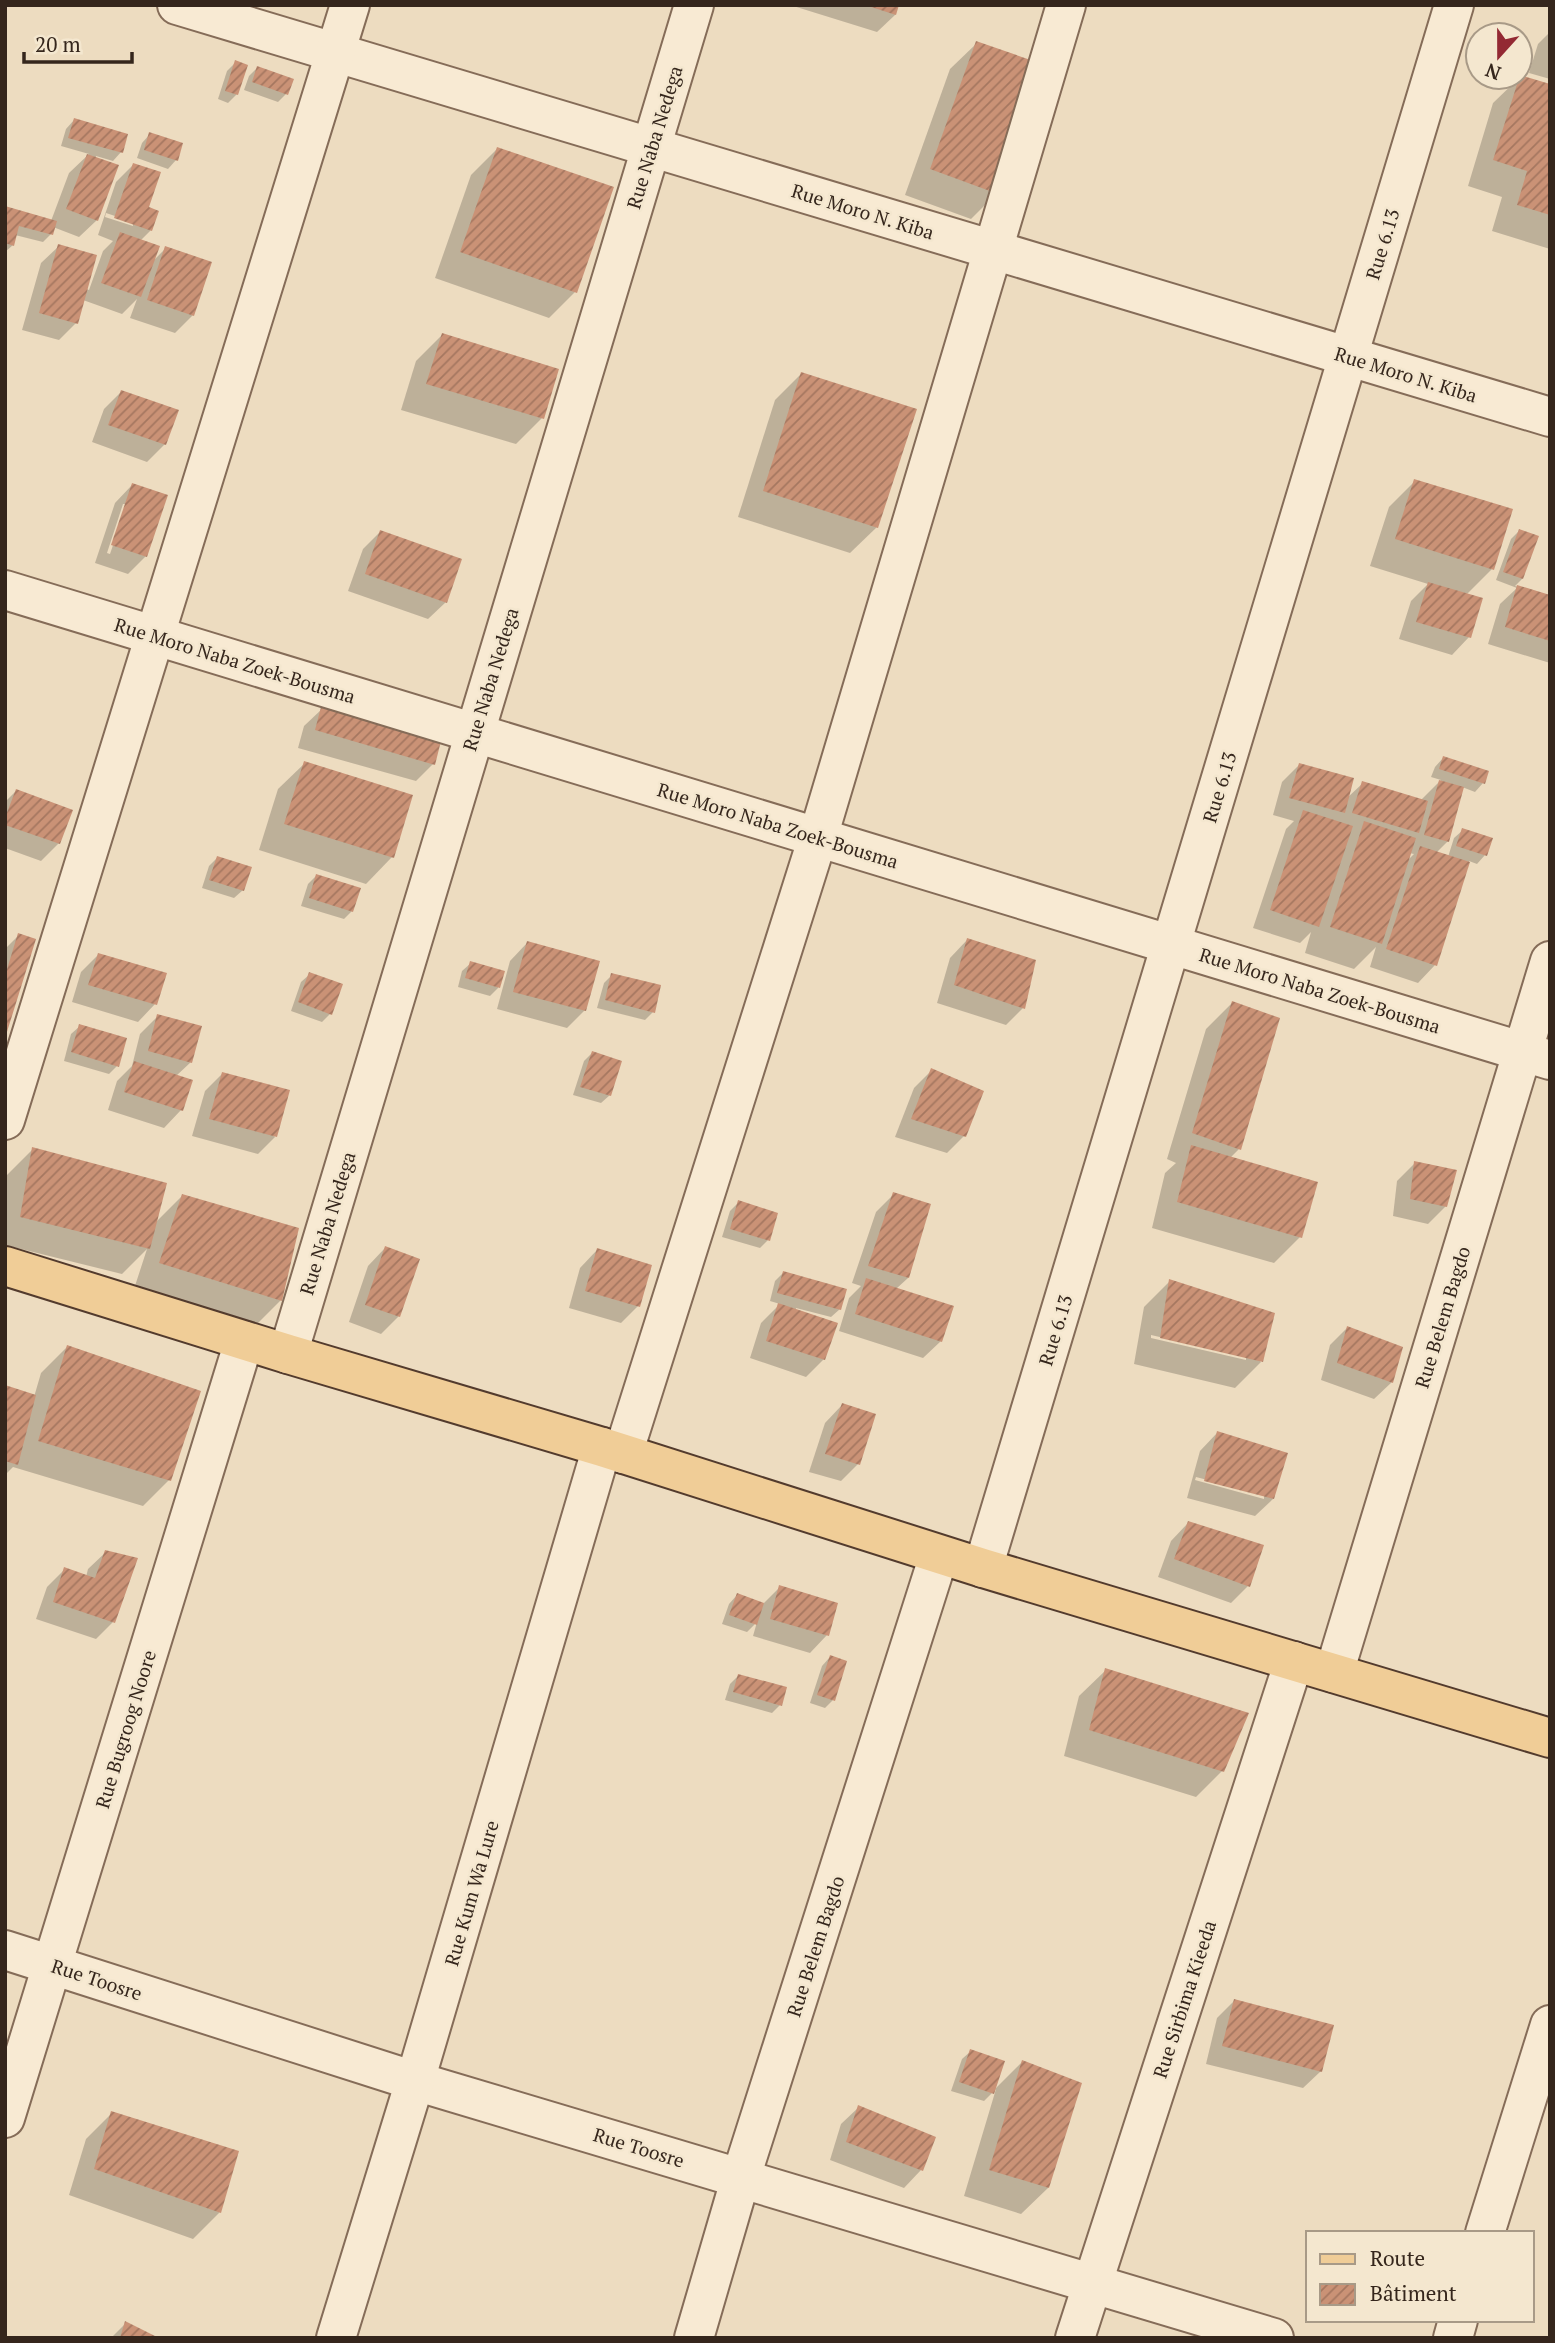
<svg xmlns="http://www.w3.org/2000/svg" width="1555" height="2343" font-family="'PT Serif',serif">
	<style>
		.shadow { fill: #0003; fill-rule: evenodd }
		.building { fill: url(#building-hatch) }
		.lines { fill: none; stroke-linecap: round; stroke-linejoin: round }
		.minor-casing { stroke: #856c58; stroke-width: 42 }
		.major-casing { stroke: #533b2d; stroke-width: 42 }
		.minor { stroke: #f8ead3; stroke-width: 38 }
		.major { stroke: #f0cd97; stroke-width: 38 }
		.labels { text-anchor: middle; dominant-baseline: central; stroke-width: 5; stroke-linejoin: round; paint-order: stroke }
		.street-label { font-size: 19px; fill: #35261c; stroke: #f4e7cf }
	</style>
	<defs>
		<pattern id="building-hatch" width="6" height="6" patternUnits="userSpaceOnUse" patternTransform="scale(1.75)"><rect width="6" height="6" fill="#ca9276"/><path d="M-1 1l2-2M0 6l6-6M5 7l2-2" fill="none" stroke="#a57760"/></pattern>
	</defs>
	<rect width="100%" height="100%" fill="#eddcc0"/>
	<!-- shadow -->
	<g class="shadow">
		<polygon points="790,5 897,5 895,15 877,32"/>
		<polygon points="1550,32 1550,79 1529,73 1538,44"/>
		<polygon points="977,43 997,193 971,219 905,195 950,69"/>
		<polygon points="236,62 237,94 228,103 218,99 227,71"/>
		<polygon points="257,68 286,94 278,102 244,90 249,76"/>
		<polygon points="1520,77 1550,86 1550,249 1492,231 1502,197 1468,186 1493,103"/>
		<polygon points="74,120 121,152 113,161 96,156 97,220 79,237 53,227 51,234 43,242 15,235 13,245 5,252 5,208 51,221 69,173 89,154 61,146 66,129"/>
		<polygon points="150,134 181,145 176,160 168,169 137,158 142,143"/>
		<polygon points="497,149 575,292 549,318 435,278 471,175"/>
		<path d="M133,165L151,230L140,241L153,261L166,248L193,315L175,333L130,318L137,299L122,314L83,300L76,323L59,340L22,330L41,263L59,246L86,289L89,290L103,251L113,241L98,235L116,182ZM106,213L133,222V226L105,217Z"/>
		<polygon points="442,335 542,418 516,444 401,410 416,361"/>
		<polygon points="801,374 877,527 850,553 738,517 775,400"/>
		<polygon points="121,392 165,444 147,462 92,442 104,409"/>
		<polygon points="1415,481 1492,569 1466,595 1469,637 1452,655 1399,639 1411,601 1428,584 1370,566 1389,507"/>
		<path d="M132,485L146,556L128,574L95,563L115,503ZM123,504H127L110,554L107,553Z"/>
		<polygon points="1519,531 1522,579 1515,586 1550,597 1550,663 1488,644 1500,604 1517,588 1496,580 1511,539"/>
		<polygon points="380,532 446,602 428,619 348,591 363,549"/>
		<polygon points="322,709 433,764 416,781 298,748 304,726"/>
		<path d="M1443,758L1483,783L1475,792L1462,787L1448,841L1436,853L1448,857L1454,838L1463,830L1485,855L1477,864L1469,861L1435,965L1418,983L1370,967L1376,947L1354,969L1305,953L1311,932L1300,943L1253,928L1286,829L1294,821L1273,815L1282,782L1299,765L1347,798L1363,783L1421,800L1441,780L1431,777L1435,767ZM1409,853L1414,854L1406,862Z"/>
		<polygon points="305,763 411,796 392,857 366,884 259,850 278,789"/>
		<polygon points="16,791 59,843 41,861 5,848 5,802"/>
		<polygon points="217,858 243,890 234,898 202,888 209,866"/>
		<polygon points="316,876 352,911 344,919 301,906 308,884"/>
		<polygon points="19,935 33,940 5,1031 5,949"/>
		<polygon points="967,940 1023,1008 1006,1025 937,1003 950,958"/>
		<polygon points="527,943 585,1010 567,1028 497,1009 510,961"/>
		<polygon points="98,955 155,1004 138,1022 72,1002 81,972"/>
		<polygon points="471,963 503,972 498,988 490,996 458,987 462,971"/>
		<polygon points="310,974 330,1014 322,1022 291,1011 301,982"/>
		<polygon points="612,975 653,1012 645,1020 597,1008 604,983"/>
		<polygon points="1232,1003 1278,1019 1239,1149 1230,1158 1300,1237 1274,1263 1152,1228 1165,1173 1176,1163 1167,1159 1206,1029"/>
		<polygon points="158,1016 191,1062 176,1076 181,1110 164,1128 108,1110 117,1081 132,1066 140,1034"/>
		<polygon points="80,1026 117,1066 109,1074 64,1061 71,1034"/>
		<polygon points="592,1053 610,1095 601,1103 573,1095 584,1061"/>
		<polygon points="932,1070 964,1136 947,1153 895,1137 914,1088"/>
		<polygon points="222,1074 275,1137 258,1154 192,1136 205,1091"/>
		<polygon points="33,1149 154,1224 182,1196 281,1300 254,1327 134,1289 147,1249 122,1274 5,1245 7,1175"/>
		<polygon points="1415,1163 1446,1206 1428,1224 1393,1216 1397,1181"/>
		<polygon points="894,1194 908,1278 896,1289 941,1341 923,1358 839,1331 849,1298 861,1286 852,1283 876,1212"/>
		<polygon points="739,1202 768,1240 760,1248 722,1237 730,1211"/>
		<polygon points="385,1248 399,1316 381,1334 349,1322 368,1266"/>
		<polygon points="597,1250 638,1306 621,1323 569,1308 580,1268"/>
		<polygon points="783,1273 840,1309 831,1317 796,1308 796,1311 824,1359 806,1377 750,1358 761,1323 780,1304 770,1301 775,1281"/>
		<path d="M1170,1281L1261,1362L1235,1388L1134,1364L1144,1307ZM1151,1335L1246,1357V1360L1151,1338Z"/>
		<polygon points="1347,1328 1392,1382 1374,1399 1321,1380 1330,1345"/>
		<polygon points="67,1347 169,1480 143,1506 13,1467 5,1475 5,1387 34,1397 41,1373"/>
		<polygon points="842,1405 858,1464 841,1481 809,1472 825,1423"/>
		<path d="M1217,1433L1273,1499L1255,1516L1187,1498L1200,1451ZM1196,1477L1264,1495V1499L1195,1480Z"/>
		<polygon points="1188,1523 1248,1586 1231,1603 1158,1577 1171,1541"/>
		<polygon points="106,1552 113,1622 96,1639 36,1619 47,1587 65,1569 86,1577 88,1569"/>
		<polygon points="780,1587 827,1635 810,1653 753,1636 757,1622 747,1632 722,1624 729,1604 737,1595 763,1604"/>
		<polygon points="830,1657 833,1700 825,1708 810,1703 822,1666"/>
		<polygon points="1106,1670 1222,1771 1196,1797 1064,1756 1079,1696"/>
		<polygon points="738,1676 780,1705 772,1713 725,1700 730,1684"/>
		<polygon points="1234,2001 1321,2071 1303,2088 1206,2064 1217,2018"/>
		<polygon points="971,2051 992,2092 1022,2062 1048,2188 1021,2214 964,2196 996,2089 984,2101 951,2091 962,2059"/>
		<polygon points="859,2107 921,2170 904,2188 830,2160 841,2124"/>
		<polygon points="112,2113 220,2212 193,2239 69,2195 86,2139"/>
		<polygon points="125,2324 155,2338 111,2338"/>
	</g>
	<!-- building -->
	<g class="building">
		<polygon points="865,5 899,5 896,15"/>
		<polygon points="976,41 1045,65 998,194 930,169"/>
		<polygon points="235,60 248,65 238,95 225,91"/>
		<polygon points="257,66 294,79 288,95 252,82"/>
		<polygon points="1520,75 1550,84 1550,215 1517,205 1527,171 1493,160"/>
		<polygon points="74,118 128,134 123,153 68,138"/>
		<polygon points="149,132 183,143 178,161 144,150"/>
		<polygon points="497,147 614,187 577,293 460,252"/>
		<polygon points="87,154 119,165 98,221 66,209"/>
		<polygon points="133,163 161,172 149,207 159,211 152,231 114,218"/>
		<polygon points="5,206 57,221 53,235 19,226 14,246 5,243"/>
		<polygon points="120,232 160,246 141,297 101,283"/>
		<polygon points="58,244 97,255 78,324 39,313"/>
		<polygon points="165,246 212,262 194,316 147,300"/>
		<polygon points="442,333 559,369 544,419 426,384"/>
		<polygon points="801,372 917,409 878,528 763,491"/>
		<polygon points="121,390 179,410 166,445 108,425"/>
		<polygon points="1414,479 1513,509 1494,570 1395,539"/>
		<polygon points="132,483 168,495 147,557 111,545"/>
		<polygon points="1519,529 1539,536 1523,579 1503,572"/>
		<polygon points="380,530 462,559 447,603 365,574"/>
		<polygon points="1428,582 1483,598 1471,638 1416,622"/>
		<polygon points="1517,585 1550,595 1550,641 1505,627"/>
		<polygon points="321,707 441,741 435,765 315,730"/>
		<polygon points="1443,756 1489,771 1485,784 1439,769"/>
		<polygon points="304,761 413,795 394,858 284,824"/>
		<polygon points="1299,763 1354,778 1345,813 1289,798"/>
		<polygon points="1439,780 1464,787 1449,842 1424,835"/>
		<polygon points="1362,781 1428,801 1419,833 1352,813"/>
		<polygon points="16,789 73,810 60,844 5,825 5,818"/>
		<polygon points="1303,810 1353,826 1319,927 1270,910"/>
		<polygon points="1364,821 1416,838 1382,944 1330,927"/>
		<polygon points="1462,828 1493,838 1487,856 1456,846"/>
		<polygon points="1420,846 1470,862 1437,966 1386,949"/>
		<polygon points="217,856 252,867 244,891 209,880"/>
		<polygon points="316,874 361,888 353,912 309,898"/>
		<polygon points="18,933 36,939 6,1035 5,976"/>
		<polygon points="967,938 1036,960 1025,1009 954,985"/>
		<polygon points="527,941 600,961 586,1011 513,992"/>
		<polygon points="98,953 167,973 157,1005 88,985"/>
		<polygon points="470,961 505,971 500,988 465,978"/>
		<polygon points="309,972 343,984 332,1015 298,1002"/>
		<polygon points="611,973 661,985 655,1013 605,1000"/>
		<polygon points="1232,1001 1280,1018 1241,1150 1192,1133"/>
		<polygon points="157,1014 202,1026 192,1063 148,1051"/>
		<polygon points="79,1024 127,1038 119,1067 71,1052"/>
		<polygon points="592,1051 622,1061 611,1096 580,1087"/>
		<polygon points="134,1061 193,1080 183,1111 124,1092"/>
		<polygon points="931,1068 984,1091 966,1137 911,1119"/>
		<polygon points="222,1072 290,1090 277,1137 209,1119"/>
		<polygon points="1191,1145 1318,1182 1302,1238 1177,1202"/>
		<polygon points="32,1147 167,1183 150,1249 20,1217"/>
		<polygon points="1414,1161 1457,1170 1447,1207 1410,1199"/>
		<polygon points="893,1192 931,1204 909,1278 868,1266"/>
		<polygon points="182,1194 299,1228 282,1301 159,1263"/>
		<polygon points="738,1200 778,1213 770,1241 730,1229"/>
		<polygon points="385,1246 420,1259 400,1317 365,1305"/>
		<polygon points="597,1248 652,1265 640,1307 585,1291"/>
		<polygon points="783,1271 847,1289 841,1310 777,1293"/>
		<polygon points="866,1278 954,1306 942,1342 855,1314"/>
		<polygon points="1169,1279 1275,1313 1263,1362 1160,1338"/>
		<polygon points="778,1303 838,1323 825,1360 766,1341"/>
		<polygon points="1347,1326 1403,1347 1393,1383 1337,1363"/>
		<polygon points="67,1345 201,1391 171,1481 38,1441"/>
		<polygon points="5,1385 36,1395 18,1465 5,1461"/>
		<polygon points="842,1403 876,1414 860,1465 825,1454"/>
		<polygon points="1217,1431 1288,1453 1274,1499 1204,1481"/>
		<polygon points="1188,1521 1264,1545 1250,1587 1174,1559"/>
		<polygon points="105,1550 138,1558 115,1623 53,1602 64,1567 95,1578"/>
		<polygon points="779,1585 838,1603 829,1636 770,1619"/>
		<polygon points="737,1593 764,1603 757,1625 729,1615"/>
		<polygon points="830,1655 847,1661 835,1701 817,1695"/>
		<polygon points="1105,1668 1249,1713 1224,1772 1089,1730"/>
		<polygon points="738,1674 787,1687 782,1706 733,1692"/>
		<polygon points="1234,1999 1334,2025 1322,2072 1222,2046"/>
		<polygon points="970,2049 1005,2061 994,2094 959,2082"/>
		<polygon points="1022,2060 1082,2083 1049,2188 989,2170"/>
		<polygon points="858,2105 936,2137 923,2171 846,2142"/>
		<polygon points="111,2111 239,2151 221,2213 94,2169"/>
		<polygon points="125,2321 159,2338 120,2338"/>
	</g>
	<g class="lines">
		<defs>
			<g id="minor">
				<polyline points="177,5 1550,417"/>
				<polyline points="5,590 1550,1060"/>
				<polyline points="5,1120 350,5"/>
				<polyline points="288,1354 694,5"/>
				<polyline points="623,1454 818,837 1066,5"/>
				<polyline points="983,1568 1454,5"/>
				<polyline points="1334,1673 1550,961"/>
				<polyline points="5,1950 415,2081 1274,2338"/>
				<polyline points="5,2118 244,1341"/>
				<polyline points="1485,2233 1550,2025"/>
				<polyline points="336,2338 415,2081 602,1447"/>
				<polyline points="694,2338 741,2177 939,1555"/>
				<polyline points="1075,2338 1294,1661"/>
				<polyline points="1453,2338 1458,2320"/>
			</g>
			<polyline id="major" points="5,1266 288,1354 602,1447 983,1568 1550,1738"/>
		</defs>
		<!-- minor casing -->
		<use href="#minor" class="minor-casing"/>
		<!-- major casing -->
		<use href="#major" class="major-casing"/>
		<!-- minor -->
		<use href="#minor" class="minor"/>
		<!-- major -->
		<use href="#major" class="major"/>
	</g>
	<g class="labels">
		<!-- street labels -->
		<g class="street-label">
			<text transform="translate(654 137) rotate(-73)">Rue Naba Nedega</text>
			<text transform="translate(863 211) rotate(17)">Rue Moro N. Kiba</text>
			<text transform="translate(1382 244) rotate(-73)">Rue 6.13</text>
			<text transform="translate(1406 374) rotate(17)">Rue Moro N. Kiba</text>
			<text transform="translate(235 660) rotate(17)">Rue Moro Naba Zoek-Bousma</text>
			<text transform="translate(490 679) rotate(-73)">Rue Naba Nedega</text>
			<text transform="translate(1219 787) rotate(-73)">Rue 6.13</text>
			<text transform="translate(778 825) rotate(17)">Rue Moro Naba Zoek-Bousma</text>
			<text transform="translate(1320 990) rotate(17)">Rue Moro Naba Zoek-Bousma</text>
			<text transform="translate(327 1223) rotate(-73)">Rue Naba Nedega</text>
			<text transform="translate(1442 1317) rotate(-73)">Rue Belem Bagdo</text>
			<text transform="translate(1055 1330) rotate(-73)">Rue 6.13</text>
			<text transform="translate(125 1729) rotate(-73)">Rue Bugroog Noore</text>
			<text transform="translate(471 1893) rotate(-74)">Rue Kum Wa Lure</text>
			<text transform="translate(815 1946) rotate(-72)">Rue Belem Bagdo</text>
			<text transform="translate(97 1979) rotate(18)">Rue Toosre</text>
			<text transform="translate(1184 1999) rotate(-72)">Rue Sirbima Kieeda</text>
			<text transform="translate(639 2147) rotate(17)">Rue Toosre</text>
		</g>
	</g>
	<!-- border -->
	<rect width="1555" height="2343" fill="none" stroke="#35261c" stroke-width="14"/>
	<!-- legend -->
	<rect x="1306" y="2231" width="228" height="91" fill="#f4e7cf" stroke="#a89a87" stroke-width="2"/>
	<rect x="1320" y="2254" width="35" height="10" fill="#f0cd97" stroke="#a89a87" stroke-width="2"/>
	<text x="1370" y="2266" font-size="21" fill="#35261c">Route</text>
	<rect x="1320" y="2284" width="35" height="21" fill="url(#building-hatch)" stroke="#a89a87" stroke-width="2"/>
	<text x="1370" y="2301" font-size="21" fill="#35261c">Bâtiment</text>
	<!-- north arrow -->
	<g transform="translate(1499 56) rotate(201)"><circle r="33" fill="#f4e7cf" stroke="#a89a87" stroke-width="2"/>
	<path d="M0-5L12 26L0 18L-12 26Z" fill="#932933"/>
	<text y="-10" font-size="19" font-weight="bold" text-anchor="middle" fill="#35261c">N</text>
	</g>
	<!-- scale -->
	<path d="M24 52v10h108v-10" fill="none" stroke="#35261c" stroke-width="3.5"/>
	<text x="35" y="52" font-size="21" fill="#35261c" stroke="#f4e7cf" stroke-width="5" paint-order="stroke">20 m</text>
</svg>
